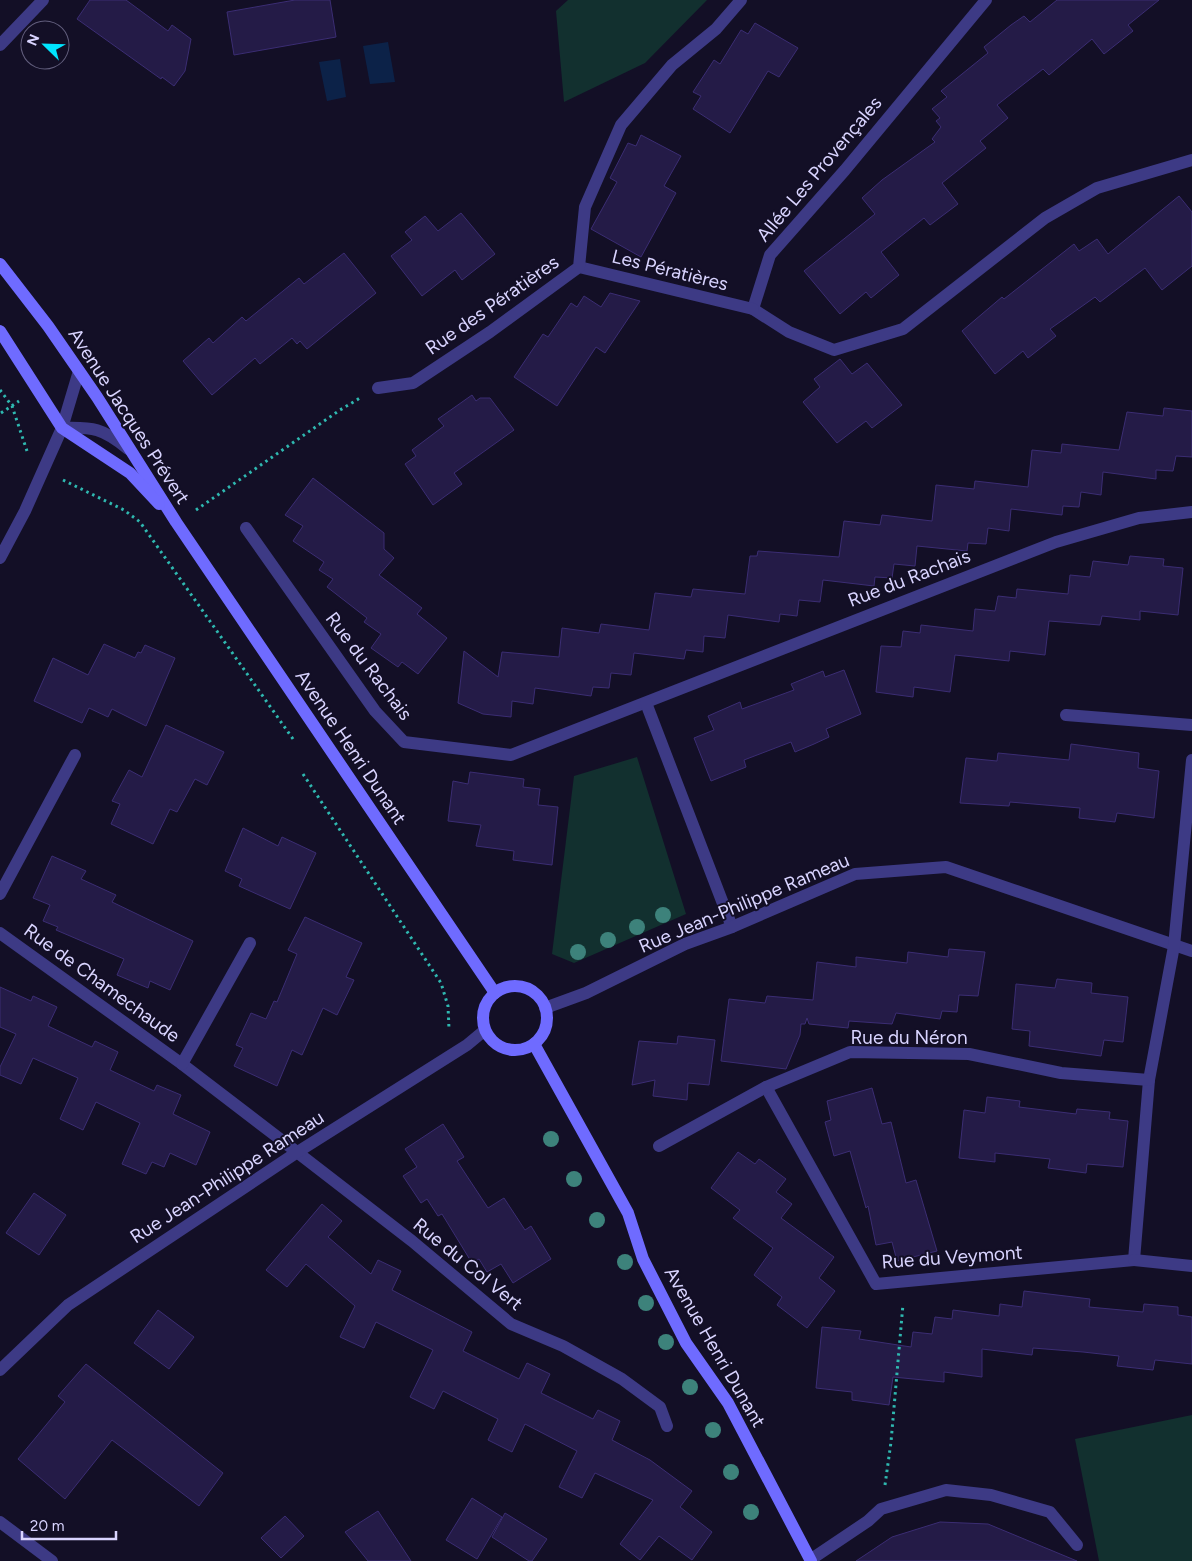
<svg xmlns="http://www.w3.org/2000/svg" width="1192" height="1561" font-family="Figtree,sans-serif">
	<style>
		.green { fill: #12302f }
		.water { fill: #0c2248 }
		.building { fill: #241b47; stroke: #3b2d73 }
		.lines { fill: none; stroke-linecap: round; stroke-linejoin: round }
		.path { stroke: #2fb8b0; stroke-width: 3; stroke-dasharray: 2.5 4; stroke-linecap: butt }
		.street { stroke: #3d3a85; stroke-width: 12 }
		.secondary { stroke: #6f6bff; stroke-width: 12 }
		.tree { fill: #3d827b }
		.labels { text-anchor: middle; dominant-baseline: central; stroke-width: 4; stroke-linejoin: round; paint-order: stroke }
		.street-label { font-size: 19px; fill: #d9d4ff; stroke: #130f26 }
	</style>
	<rect width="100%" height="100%" fill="#130f26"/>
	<!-- green -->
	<g class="green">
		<polygon points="568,0 707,0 645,63 564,102 556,11"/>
		<polygon points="637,757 686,914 574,963 552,954 574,776"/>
		<polygon points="1192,1415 1192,1561 1099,1561 1075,1439"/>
	</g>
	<!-- water -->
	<g class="water">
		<polygon points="388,42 395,82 370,84 363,46"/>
		<polygon points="340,59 346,97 327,101 319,62"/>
	</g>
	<!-- building -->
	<g class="building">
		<polygon points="90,0 126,0 168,31 172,25 191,39 185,71 174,86 162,77 161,79 77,19"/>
		<polygon points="295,0 330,0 336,37 234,55 227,12"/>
		<polygon points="1057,0 1159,0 1128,25 1133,31 1104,54 1092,39 1049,75 1043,69 997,105 1008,118 980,141 986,148 942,183 958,204 930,225 924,218 881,252 899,275 871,298 866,292 840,314 804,271 875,214 862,198 882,180 935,142 932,139 941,127 936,121 940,118 932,109 947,97 941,91 988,53 984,47 1011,25 1024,16 1030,22"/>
		<polygon points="755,23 798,48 779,77 768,71 730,133 693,109 701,96 693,92 714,60 720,64 741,30 748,34"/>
		<polygon points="641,135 681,156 664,186 676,193 641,257 591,229 617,182 610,178 628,143 636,146"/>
		<polygon points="1179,196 1192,212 1192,266 1162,290 1145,268 1100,302 1095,297 1050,329 1056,336 1028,358 1023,351 995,374 962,331 1002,297 1004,299 1074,244 1079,251 1097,239 1108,254"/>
		<polygon points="461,213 495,254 462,280 455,270 422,296 391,256 412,240 405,232 425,216 438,231"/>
		<polygon points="344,253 376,293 307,349 300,341 297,344 292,338 260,364 255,358 212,395 183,361 209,338 213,343 242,317 246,321 299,278 304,284"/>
		<polygon points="610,293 640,301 605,353 596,347 557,406 514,377 543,334 548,337 571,303 577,307 584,296 601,307"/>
		<polygon points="840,359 852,374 867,363 902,405 872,428 866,421 837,443 803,402 820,387 814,379"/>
		<polygon points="472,395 476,401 480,398 490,398 514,430 454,473 462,484 433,505 405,464 416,456 412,450 444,426 438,419"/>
		<polygon points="1164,408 1192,411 1192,457 1176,456 1173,471 1156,470 1156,479 1103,472 1101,495 1081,492 1079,507 1063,506 1062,515 1011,509 1009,531 988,528 986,544 968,543 967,551 917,546 915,566 894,564 892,578 875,577 874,586 823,580 820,602 799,600 797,616 780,614 779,622 728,615 725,638 704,636 703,652 686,650 684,659 634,653 631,675 611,673 609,688 593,687 591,696 535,688 533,704 512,701 511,717 483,714 458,703 464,651 498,677 502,652 559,657 562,628 599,633 601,624 649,630 655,593 691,597 693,589 745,594 750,556 757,556 758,551 839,557 844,521 880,525 882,515 932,521 936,485 974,489 975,481 1028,487 1032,450 1061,453 1062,444 1119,450 1127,412 1163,416"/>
		<polygon points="313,478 384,533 384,549 394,558 379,575 422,608 417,614 447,638 418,674 402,662 398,667 371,648 381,634 364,622 367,618 327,587 333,579 319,570 324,562 293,541 303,526 285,515"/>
		<polygon points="1130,556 1164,559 1163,566 1183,568 1178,615 1140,611 1140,620 1102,616 1100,625 1049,621 1045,655 1010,651 1009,661 955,655 950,692 914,687 913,697 876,692 881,646 901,647 903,631 920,633 921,625 973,631 975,609 995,611 998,596 1016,598 1017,589 1068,594 1070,575 1090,577 1093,561 1128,565"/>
		<polygon points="104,644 135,658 138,652 141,653 145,645 175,658 146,726 112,709 108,717 89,708 82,723 34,701 53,658 88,675"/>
		<polygon points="844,670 861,714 826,729 829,737 814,744 795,752 791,742 744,760 746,767 711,781 694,738 714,730 708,716 740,702 742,709 794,690 791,684 823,671 825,677"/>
		<polygon points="166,725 224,752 207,785 195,779 177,812 170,809 153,844 111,824 120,804 112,801 129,770 142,777"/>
		<polygon points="1071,744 1139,753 1138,768 1159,771 1154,818 1117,813 1115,822 1079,818 1080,808 1010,802 1009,806 960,803 966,758 997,761 998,753 1069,760"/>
		<polygon points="470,772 524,779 523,787 540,789 538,805 558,807 552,865 513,860 514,851 476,846 481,825 448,821 453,781 468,784"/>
		<polygon points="243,828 278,846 282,837 316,853 290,909 239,886 242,879 225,871"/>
		<polygon points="52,856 86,871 81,879 116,895 112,902 193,941 170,990 150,981 148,988 117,975 124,959 56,930 58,927 43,921 50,905 33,898"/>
		<polygon points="305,917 362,943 346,977 354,980 337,1015 323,1008 302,1055 292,1050 277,1086 234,1066 243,1048 236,1045 251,1013 266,1019 274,1001 277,1002 297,954 288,950"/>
		<polygon points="949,949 985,952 978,996 959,995 957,1012 942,1011 940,1019 896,1013 892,1024 849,1021 848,1028 809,1024 807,1018 805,1024 801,1024 800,1035 786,1069 721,1061 729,999 765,1003 767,996 813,1000 817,962 856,967 856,957 907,963 908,952 948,957"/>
		<polygon points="1057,979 1092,983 1091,993 1128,997 1123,1042 1104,1040 1101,1056 1029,1046 1030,1031 1012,1029 1016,984 1055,988"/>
		<polygon points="0,987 31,1001 33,996 57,1007 48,1026 92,1047 95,1041 118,1052 110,1070 154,1091 157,1085 181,1095 173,1114 210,1132 196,1165 170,1153 164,1167 152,1162 146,1174 122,1164 140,1123 96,1102 83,1130 60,1119 78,1078 33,1058 21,1084 0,1075 0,1067 16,1034 0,1027"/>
		<polygon points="678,1036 715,1040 709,1085 688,1083 687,1100 653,1096 655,1080 632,1085 639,1041 677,1044"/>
		<polygon points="872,1088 882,1124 891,1122 906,1183 916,1180 937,1251 897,1261 892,1242 876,1245 868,1206 866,1208 850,1151 834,1156 825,1122 831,1120 827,1101"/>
		<polygon points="987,1097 1020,1101 1019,1107 1076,1114 1077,1109 1110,1112 1109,1119 1128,1121 1123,1167 1087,1164 1086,1173 1048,1168 1050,1159 995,1153 995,1162 959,1158 964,1110 985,1113"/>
		<polygon points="443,1124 464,1157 457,1161 488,1208 504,1198 525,1230 531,1226 551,1259 513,1283 501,1264 487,1272 479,1259 472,1263 442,1214 438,1216 427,1199 421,1203 403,1176 417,1167 405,1149"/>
		<polygon points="738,1152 755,1164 759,1159 786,1179 776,1192 792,1204 781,1218 834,1257 819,1278 835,1291 807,1328 777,1305 782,1297 754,1275 773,1248 733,1218 740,1210 711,1188"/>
		<polygon points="34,1193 66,1215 39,1255 6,1233"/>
		<polygon points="322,1204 342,1221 328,1237 371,1274 378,1260 401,1271 392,1290 472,1332 463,1351 519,1379 527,1363 550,1374 541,1393 593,1419 598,1410 620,1421 612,1440 650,1460 692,1491 680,1507 712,1532 692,1560 659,1536 640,1560 620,1544 653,1500 595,1473 582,1498 559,1487 577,1451 525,1424 512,1452 488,1440 498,1419 443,1391 434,1409 410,1397 433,1350 376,1322 364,1348 340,1337 355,1306 306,1264 287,1287 266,1270"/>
		<polygon points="1024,1291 1090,1299 1089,1307 1143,1312 1144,1304 1178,1307 1178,1315 1192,1317 1192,1364 1155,1360 1153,1370 1117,1366 1119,1356 1083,1352 1033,1348 1032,1355 982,1349 982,1377 944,1372 944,1382 893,1377 889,1405 852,1400 852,1392 816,1388 822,1327 861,1331 859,1339 911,1347 913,1332 932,1334 935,1317 952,1319 953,1310 999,1316 1000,1304 1022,1307"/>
		<polygon points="158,1310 194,1337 169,1369 134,1343"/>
		<polygon points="86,1364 223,1473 199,1506 112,1440 65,1499 18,1459 65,1402 58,1396"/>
		<polygon points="472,1498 502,1517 477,1559 446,1540"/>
		<polygon points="378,1511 411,1561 368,1561 345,1532"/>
		<polygon points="505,1513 547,1539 532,1561 529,1561 492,1537"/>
		<polygon points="285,1516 304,1536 281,1558 261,1538"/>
		<polygon points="940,1522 988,1524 1077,1561 856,1561 892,1537"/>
	</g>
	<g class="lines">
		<!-- path -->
		<g class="path">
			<polyline points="0,390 12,406 27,451"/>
			<polyline points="1,413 19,401"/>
			<polyline points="63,480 124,510 140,522 293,739"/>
			<polyline points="196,510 340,410 360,398"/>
			<polyline points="303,774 441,983 448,1006 449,1029"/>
			<polyline points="885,1485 891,1442 903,1304"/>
		</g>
		<!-- street -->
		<g class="street">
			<polyline points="986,0 845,170 770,255 753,309 789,332 834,350 903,329 1045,218 1097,188 1192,160"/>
			<polyline points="0,45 43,0"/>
			<polyline points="579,267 753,309"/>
			<polyline points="378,388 413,383 490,332 579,267 585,207 621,125 672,65 716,29 741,0"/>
			<path d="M62,428C93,427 103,428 128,449"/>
			<polyline points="246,528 375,711 404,742 511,755 1056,542 1139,518 1192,512"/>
			<polyline points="0,558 25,511 62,428 79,371"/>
			<polyline points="646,703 732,927"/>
			<polyline points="1066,715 1192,725"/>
			<polyline points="0,894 75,755"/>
			<polyline points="0,933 182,1064 280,1139 412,1241 511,1324 563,1346 622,1379 660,1407 667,1426"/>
			<polyline points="545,1008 586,993 685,944 732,927 855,874 946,867 1192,951"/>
			<polyline points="182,1064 250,943"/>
			<polyline points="766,1087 876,1284 1134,1260 1149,1080 1174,946 1192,760"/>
			<polyline points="659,1146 766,1087 850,1052 969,1054 1061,1073 1149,1080"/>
			<polyline points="1134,1260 1192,1266"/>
			<polyline points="0,1370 68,1305 296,1153 467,1045 485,1030"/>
			<polyline points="0,1522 52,1561"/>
			<polyline points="810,1560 868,1521 881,1509 946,1490 991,1495 1050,1512 1077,1545"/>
		</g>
		<!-- secondary -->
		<g class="secondary">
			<polyline points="0,264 48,326 97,397 176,522 495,993"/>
			<polyline points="0,331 62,428 130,473 159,504"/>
			<circle cx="515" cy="1018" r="32"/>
			<polyline points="534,1044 628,1213 643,1259 686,1343 728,1403 811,1561"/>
		</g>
	</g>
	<!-- trees -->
	<g class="tree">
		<circle cx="663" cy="915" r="8"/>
		<circle cx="637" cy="927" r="8"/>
		<circle cx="608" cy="940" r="8"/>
		<circle cx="578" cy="952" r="8"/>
		<circle cx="551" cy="1139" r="8"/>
		<circle cx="574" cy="1179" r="8"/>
		<circle cx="597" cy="1220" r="8"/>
		<circle cx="625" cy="1262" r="8"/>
		<circle cx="646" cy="1303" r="8"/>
		<circle cx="666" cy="1342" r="8"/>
		<circle cx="690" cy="1387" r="8"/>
		<circle cx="713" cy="1430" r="8"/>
		<circle cx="731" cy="1472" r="8"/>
		<circle cx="751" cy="1512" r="8"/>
	</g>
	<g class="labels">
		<!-- street labels -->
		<g class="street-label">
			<text transform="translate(819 169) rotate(-50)">Allée Les Provençales</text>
			<text transform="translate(670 270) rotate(14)">Les Pératières</text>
			<text transform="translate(492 305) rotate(-35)">Rue des Pératières</text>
			<text transform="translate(129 416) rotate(57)">Avenue Jacques Prévert</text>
			<text transform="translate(909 578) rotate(-21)">Rue du Rachais</text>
			<text transform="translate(369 666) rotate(53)">Rue du Rachais</text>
			<text transform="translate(351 747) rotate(56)">Avenue Henri Dunant</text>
			<text transform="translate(744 903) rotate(-23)">Rue Jean-Philippe Rameau</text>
			<text transform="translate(102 983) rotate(36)">Rue de Chamechaude</text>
			<text x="909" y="1037">Rue du Néron</text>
			<text transform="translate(227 1177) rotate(-33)">Rue Jean-Philippe Rameau</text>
			<text transform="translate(952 1257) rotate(-4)">Rue du Veymont</text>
			<text transform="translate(468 1264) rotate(39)">Rue du Col Vert</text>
			<text transform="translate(715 1347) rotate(60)">Avenue Henri Dunant</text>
		</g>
	</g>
	<!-- north arrow -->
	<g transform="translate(45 45) rotate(293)"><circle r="24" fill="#130f26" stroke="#625e7d"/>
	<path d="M0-4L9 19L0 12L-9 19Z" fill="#00e5ff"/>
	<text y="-8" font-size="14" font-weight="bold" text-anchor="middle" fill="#d9d4ff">N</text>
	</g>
	<!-- scale -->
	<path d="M22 1531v8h94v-8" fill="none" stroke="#d9d4ff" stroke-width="2.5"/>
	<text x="30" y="1531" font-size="15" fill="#d9d4ff" stroke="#130f26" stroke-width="4" paint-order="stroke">20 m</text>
</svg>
